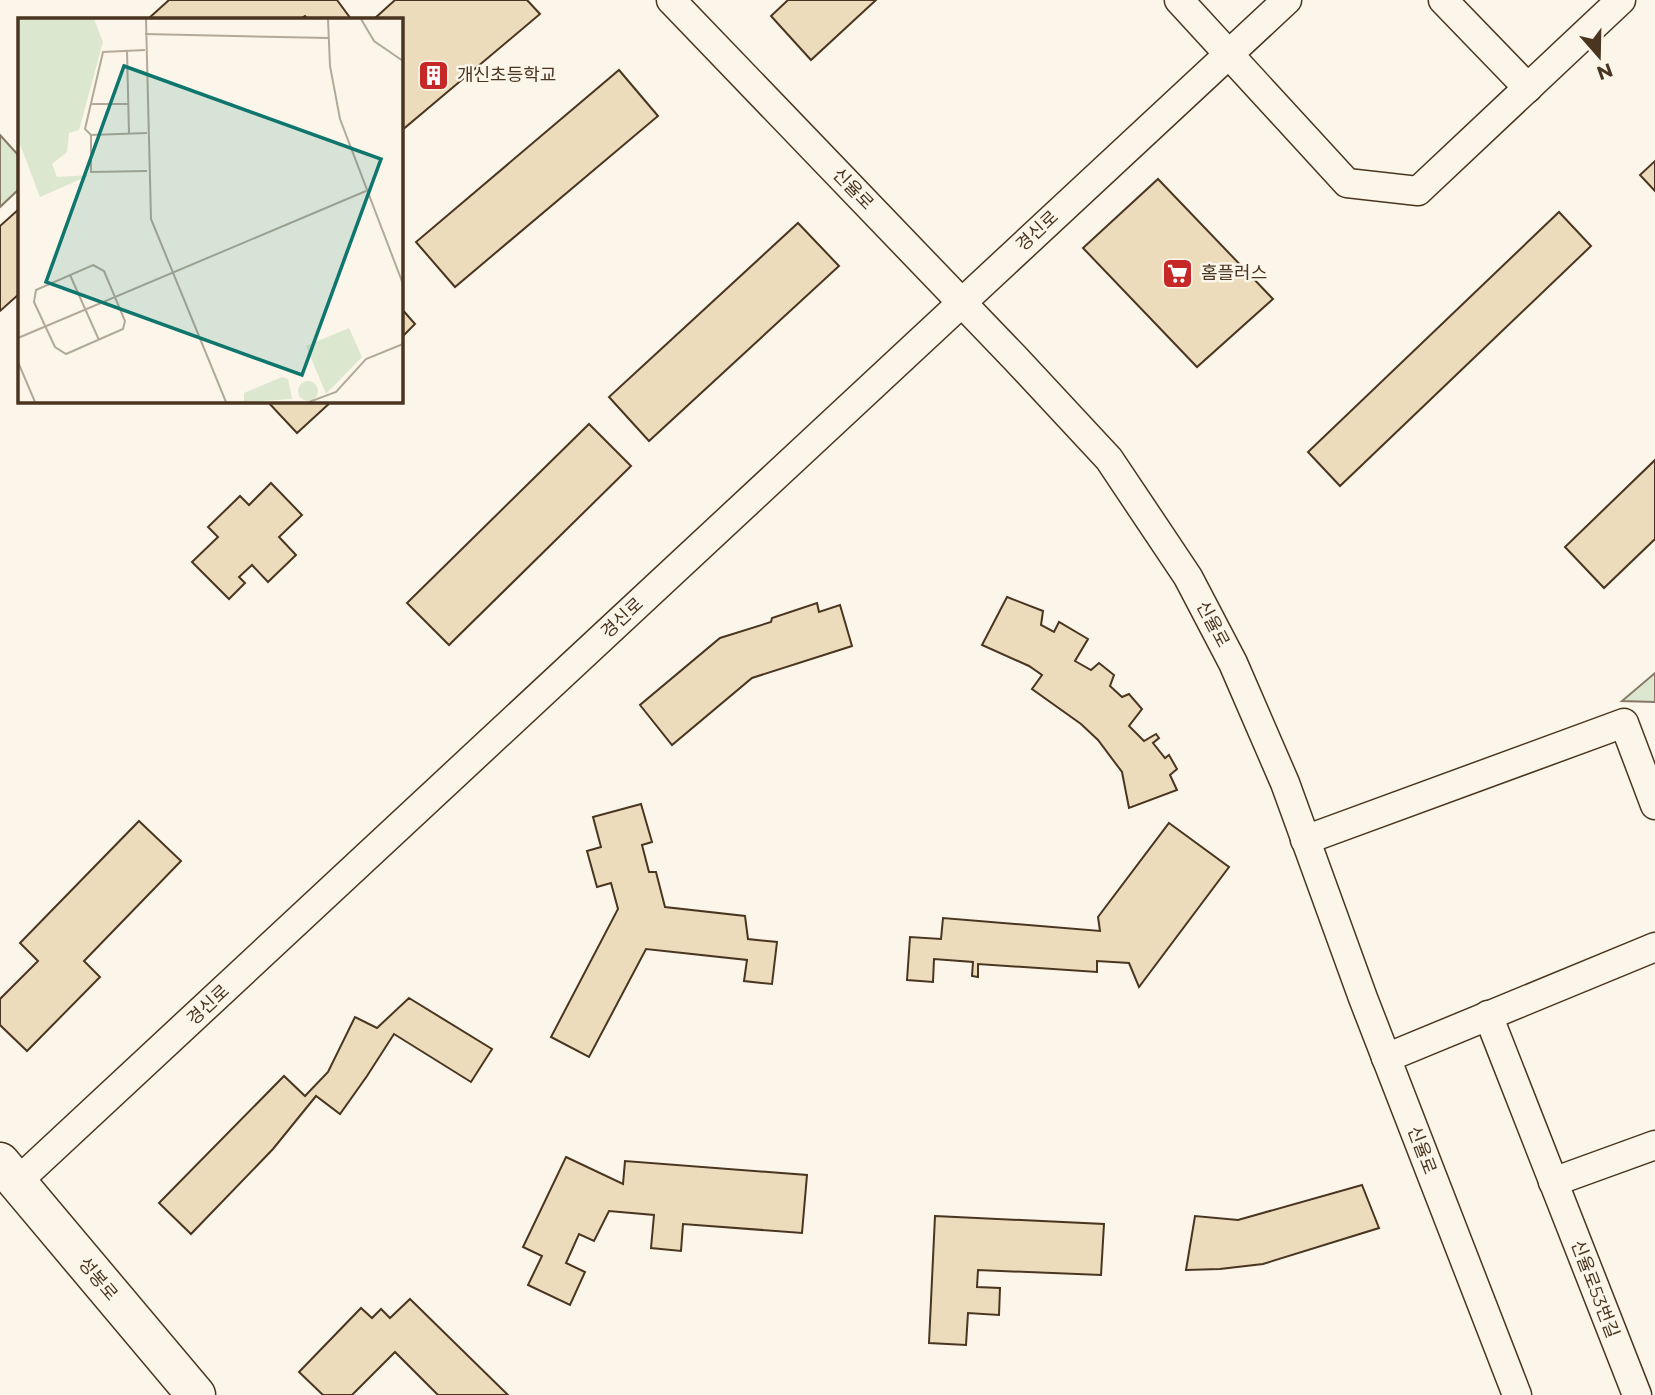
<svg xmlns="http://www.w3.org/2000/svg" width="1655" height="1395" font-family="Montserrat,'Noto Sans KR',sans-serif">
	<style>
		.green { fill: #dce7d0; stroke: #887966; stroke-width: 2 }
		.building { fill: #ecdcbc; stroke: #4a3520; stroke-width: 2 }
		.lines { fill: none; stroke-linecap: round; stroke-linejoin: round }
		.street-casing { stroke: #4a3520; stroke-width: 31 }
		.secondary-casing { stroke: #4a3520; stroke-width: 41 }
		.street { stroke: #fbf6e9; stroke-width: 28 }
		.secondary { stroke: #fbf6e9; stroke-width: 38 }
		.labels { text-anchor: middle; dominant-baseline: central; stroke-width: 5; stroke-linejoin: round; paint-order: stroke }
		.poi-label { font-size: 18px; fill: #4a3520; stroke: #fbf6e9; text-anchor: start }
		.street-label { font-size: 18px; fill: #4a3520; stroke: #fbf6e9 }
		.inset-road { fill: none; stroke: #b4a999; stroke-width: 2 }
		.view { fill: #0f766e; fill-opacity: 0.15; stroke: #0f766e; stroke-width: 3.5 }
		.inset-edge { fill: none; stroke: #4a3520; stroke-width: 3.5 }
	</style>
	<rect width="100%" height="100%" fill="#fbf6e9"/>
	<!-- green -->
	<g class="green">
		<polygon points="0,135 19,156 19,189 0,207"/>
		<polygon points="1655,673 1655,702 1622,701"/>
	</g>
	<!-- building -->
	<g class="building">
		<polygon points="169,0 337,0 351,19 308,19 305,16 300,19 148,19"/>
		<polygon points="395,0 527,0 540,14 401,131 401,19 374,19"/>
		<polygon points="788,0 876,0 811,60 771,16"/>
		<polygon points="619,70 658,116 455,287 416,242"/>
		<polygon points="1655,161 1655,191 1640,175"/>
		<polygon points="1158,179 1273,299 1197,367 1083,248"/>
		<polygon points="19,209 19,294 0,311 0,226"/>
		<polygon points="1559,212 1591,246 1340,486 1308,452"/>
		<polygon points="798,223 839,266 649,441 609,397"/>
		<polygon points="401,308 415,324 401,338"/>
		<polygon points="267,401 332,401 297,433"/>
		<polygon points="589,424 631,466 449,645 407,603"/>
		<polygon points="1655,460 1655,539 1604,588 1565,547"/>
		<polygon points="271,483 302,515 279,537 296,555 268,582 252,565 239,577 245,583 229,599 192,562 218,537 208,527 240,496 249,505"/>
		<polygon points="1007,597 1043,611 1041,625 1054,632 1059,622 1088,639 1075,661 1091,670 1099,663 1114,675 1110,686 1122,697 1129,694 1142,709 1129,726 1144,741 1156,734 1159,738 1153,743 1165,758 1169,755 1177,769 1170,775 1177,790 1129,808 1122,772 1098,740 1081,724 1032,689 1042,675 1029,666 982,645"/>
		<polygon points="817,603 819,612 840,605 852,646 752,678 672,745 640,705 720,638 771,622 772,618"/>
		<polygon points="641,804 652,842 642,845 649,872 656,872 665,907 745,916 748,939 777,942 772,984 744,981 747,960 646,949 589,1057 551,1037 618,909 611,883 597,887 587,851 601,847 593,817"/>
		<polygon points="139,821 181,861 84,961 100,977 27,1051 0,1025 0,999 38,961 20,943"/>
		<polygon points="1169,823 1229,867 1139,987 1129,963 1097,961 1097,972 978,964 978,977 972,976 973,962 934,959 933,982 907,980 910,937 941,939 943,918 1100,931 1098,917"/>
		<polygon points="409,998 492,1049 471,1082 394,1034 367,1076 340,1114 316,1096 273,1149 191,1234 159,1203 284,1076 305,1096 328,1072 355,1017 377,1028"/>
		<polygon points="566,1157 623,1184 625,1161 807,1175 802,1233 683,1224 681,1251 651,1248 654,1215 609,1211 594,1241 579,1234 566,1263 585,1272 570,1305 528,1285 542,1256 523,1247"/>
		<polygon points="1362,1185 1379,1228 1263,1264 1220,1269 1186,1270 1195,1216 1238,1220"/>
		<polygon points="935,1216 1104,1224 1101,1275 978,1270 977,1287 1000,1288 999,1315 968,1313 966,1345 929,1343"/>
		<polygon points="410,1299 508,1395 438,1395 395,1352 352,1395 323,1395 299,1372 361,1308 372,1318 381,1309 390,1318"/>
	</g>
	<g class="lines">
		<defs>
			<g id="street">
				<polyline points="671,0 1015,358 1109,459 1188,577 1233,663 1285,783 1363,998 1517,1395"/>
				<polyline points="1179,0 1347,183 1418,191 1621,0"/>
				<polyline points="1443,0 1528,88"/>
				<polyline points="1305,840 1624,723 1655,805"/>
				<polyline points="1488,1015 1637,1395"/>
				<polyline points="1386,1058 1655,947"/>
				<polyline points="17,1182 1287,0"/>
				<polyline points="1553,1182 1655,1145"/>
			</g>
			<polyline id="secondary" points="0,1162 196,1395"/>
		</defs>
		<!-- street casing -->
		<use href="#street" class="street-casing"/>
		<!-- secondary casing -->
		<use href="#secondary" class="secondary-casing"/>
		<!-- street -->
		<use href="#street" class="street"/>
		<!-- secondary -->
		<use href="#secondary" class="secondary"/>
	</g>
	<!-- icons -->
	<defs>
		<symbol id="building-square" viewBox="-11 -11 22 22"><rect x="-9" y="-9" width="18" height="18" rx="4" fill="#c62828" stroke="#fbf6e9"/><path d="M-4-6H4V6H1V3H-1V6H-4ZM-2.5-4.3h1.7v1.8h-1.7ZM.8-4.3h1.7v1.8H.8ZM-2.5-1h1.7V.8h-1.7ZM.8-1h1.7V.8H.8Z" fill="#fff"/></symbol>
		<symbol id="supermarket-square" viewBox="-11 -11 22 22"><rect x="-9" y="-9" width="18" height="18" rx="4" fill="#c62828" stroke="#fbf6e9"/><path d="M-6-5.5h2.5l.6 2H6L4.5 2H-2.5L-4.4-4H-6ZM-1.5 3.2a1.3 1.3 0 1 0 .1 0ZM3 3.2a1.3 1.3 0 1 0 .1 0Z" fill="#fff"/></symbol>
	</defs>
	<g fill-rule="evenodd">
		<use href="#building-square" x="416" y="58" width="35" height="35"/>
		<use href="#supermarket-square" x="1160" y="256" width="35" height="35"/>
	</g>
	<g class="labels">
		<!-- poi labels -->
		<g class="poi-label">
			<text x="457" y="75">개신초등학교</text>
			<text x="1201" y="273">홈플러스</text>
		</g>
		<!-- street labels -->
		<g class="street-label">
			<text transform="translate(853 189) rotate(46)">신율로</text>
			<text transform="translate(1037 231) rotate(-43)">경신로</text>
			<text transform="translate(622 618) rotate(-43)">경신로</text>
			<text transform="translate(1213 624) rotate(62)">신율로</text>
			<text transform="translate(208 1005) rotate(-43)">경신로</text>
			<text transform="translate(1422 1150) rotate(69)">신율로</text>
			<text transform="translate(98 1279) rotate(50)">성봉로</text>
			<text transform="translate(1595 1289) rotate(69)">신율로53번길</text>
		</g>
	</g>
	<!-- overview -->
	<g transform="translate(18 18)">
		<rect width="385" height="385" fill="#fbf6e9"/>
		<path d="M0,1H76L85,24L61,112L51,115L49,134L34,146L39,159L72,157L22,179L0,121ZM331,310L344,339L308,376L288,328ZM264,359L270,361L274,381L226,384V375ZM280 373a10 10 0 1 1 20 0a10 10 0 1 1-20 0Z" fill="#dce7d0"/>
		<path class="inset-road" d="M128,1L133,201L208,384M310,1L312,48L322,101L385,266M343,1L356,23L385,43M127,16L310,20M127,32L85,34L67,111L73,117L129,115M109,33L111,116M73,86H110M73,117V154L129,153M75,247L86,253L107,303L105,311L48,336L37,329L16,284L18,272ZM52,257L81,322M0,320L348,173M0,344L17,384M291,384L318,374L348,341L385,326"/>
		<path class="view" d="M106,48L363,141L284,357L28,264Z"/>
		<rect width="385" height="385" class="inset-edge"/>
	</g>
	<!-- north arrow -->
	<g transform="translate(1599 56) rotate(160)" stroke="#fbf6e9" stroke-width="5" paint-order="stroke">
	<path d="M0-5L12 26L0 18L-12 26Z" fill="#4a3520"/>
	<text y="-10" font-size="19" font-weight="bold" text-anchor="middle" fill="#4a3520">N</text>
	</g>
</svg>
